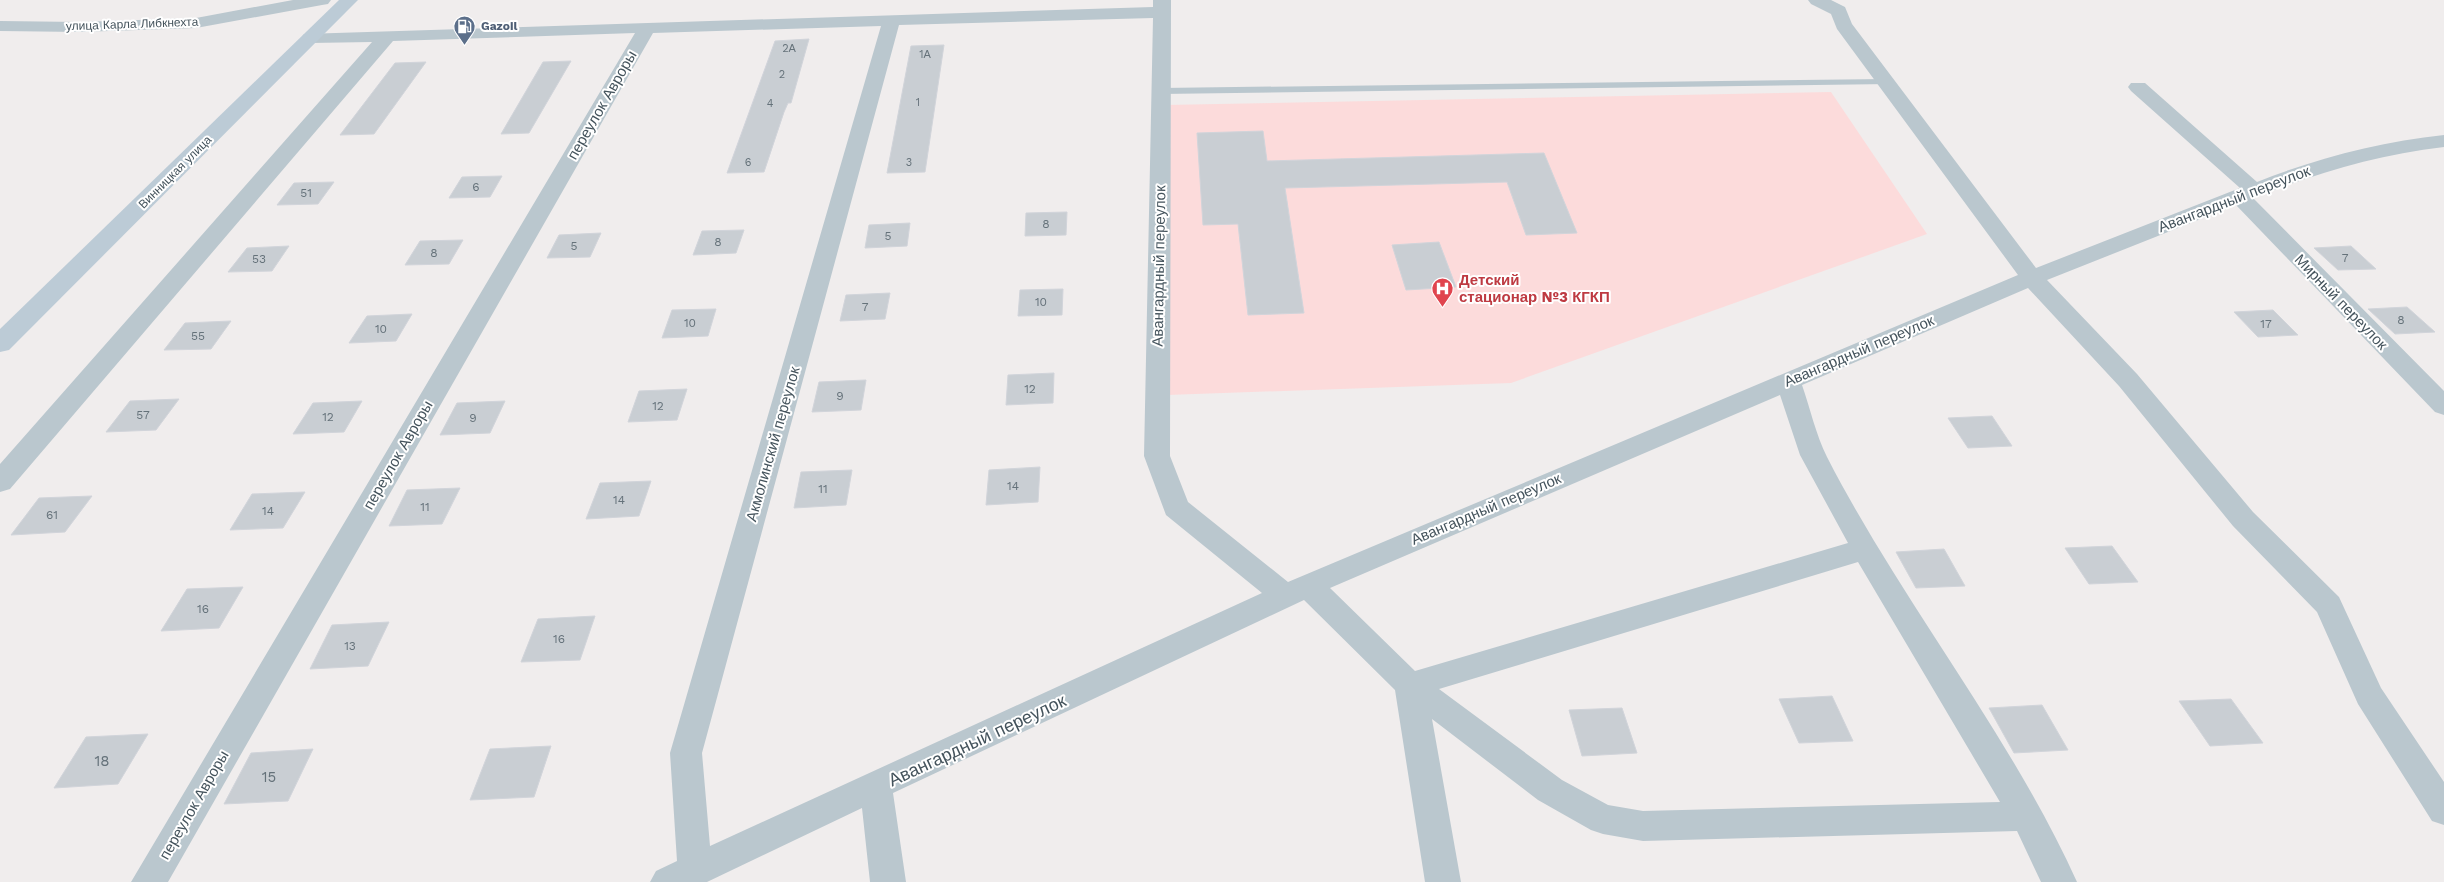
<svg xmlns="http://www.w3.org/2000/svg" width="2444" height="882" font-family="'Work Sans',sans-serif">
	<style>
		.medical { fill: #fcdbdb }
		.building { fill: #c9ced3; stroke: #d1d4da }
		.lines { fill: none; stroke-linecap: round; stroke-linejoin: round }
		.service { fill: #bac7ce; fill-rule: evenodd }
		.minor { fill: #bac7ce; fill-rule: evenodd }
		.secondary { fill: #bccbd6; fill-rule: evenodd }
		.labels { text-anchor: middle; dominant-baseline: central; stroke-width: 4; stroke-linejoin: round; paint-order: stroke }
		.far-number-label { font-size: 11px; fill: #65727a }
		.far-street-label { font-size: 12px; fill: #44535c; stroke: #fff }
		.far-service-label { font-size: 12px; font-weight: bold; fill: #4e5e75; stroke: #fff; text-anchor: start }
		.number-label { font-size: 12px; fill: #65727a }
		.street-label { font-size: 15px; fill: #44535c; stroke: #fff }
		.health-label { font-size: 15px; font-weight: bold; fill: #be3a42; stroke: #fff; text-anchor: start }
		.near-number-label { font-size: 15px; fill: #65727a }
		.near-street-label { font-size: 18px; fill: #44535c; stroke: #fff }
	</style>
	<rect width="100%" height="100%" fill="#f0eded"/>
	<!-- medical -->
	<polygon class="medical" points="1831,92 1927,234 1511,383 1167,395 1164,105"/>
	<!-- building -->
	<g class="building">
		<polygon points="809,39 791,103 788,103 784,112 764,172 727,173 775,41"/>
		<polygon points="944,45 925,172 887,173 911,46"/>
		<polygon points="571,61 529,133 501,134 543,62"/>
		<polygon points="426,62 374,134 340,135 395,63"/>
		<polygon points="1263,131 1267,161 1544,153 1577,233 1526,235 1507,182 1285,188 1304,313 1248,315 1238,224 1203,225 1197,133"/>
		<polygon points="502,176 490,197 449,198 462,177"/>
		<polygon points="334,182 318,204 277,205 294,183"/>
		<polygon points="1067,212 1066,235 1025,236 1026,213"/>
		<polygon points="910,223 907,246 865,248 869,225"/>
		<polygon points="744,230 736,253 693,255 702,231"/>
		<polygon points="601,233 590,257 547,258 559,235"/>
		<polygon points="463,240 449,264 405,265 420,241"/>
		<polygon points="1439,242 1456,287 1406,290 1392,245"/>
		<polygon points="289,246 272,271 228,272 247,248"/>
		<polygon points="2351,246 2376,269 2338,270 2314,248"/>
		<polygon points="1063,289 1062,315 1018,316 1020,290"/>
		<polygon points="890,293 885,319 840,321 846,295"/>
		<polygon points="2407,307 2435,332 2395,334 2368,309"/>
		<polygon points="716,309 708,336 662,338 672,310"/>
		<polygon points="2273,310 2298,335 2258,337 2234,312"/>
		<polygon points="412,314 396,341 349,343 367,316"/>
		<polygon points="231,321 211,349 164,350 185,323"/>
		<polygon points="1054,373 1053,403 1006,405 1008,375"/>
		<polygon points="866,380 861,410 812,412 819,382"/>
		<polygon points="687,389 677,420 628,422 639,391"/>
		<polygon points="179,399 156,430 106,432 130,401"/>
		<polygon points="362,401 344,432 293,434 313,403"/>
		<polygon points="505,401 490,433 440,435 457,403"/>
		<polygon points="1992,416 2012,446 1968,448 1948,418"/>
		<polygon points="1040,467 1038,502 986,505 989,470"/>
		<polygon points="852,470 846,505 794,508 801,472"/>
		<polygon points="651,481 639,516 586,519 600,483"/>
		<polygon points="460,488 442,524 389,526 407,490"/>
		<polygon points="305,492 283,528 230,530 252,494"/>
		<polygon points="92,496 65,532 11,535 39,498"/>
		<polygon points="2112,546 2138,582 2089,584 2065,548"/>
		<polygon points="1944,549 1965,586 1916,588 1896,552"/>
		<polygon points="243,587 219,628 161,631 187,589"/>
		<polygon points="595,616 580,660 521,662 538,619"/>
		<polygon points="389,622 368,666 310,669 332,625"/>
		<polygon points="1832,696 1853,741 1799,743 1779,699"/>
		<polygon points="2231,699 2263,743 2210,746 2179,701"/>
		<polygon points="2042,705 2068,750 2014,753 1989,708"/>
		<polygon points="1622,708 1637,753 1582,756 1569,710"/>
		<polygon points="148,734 118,784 54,788 86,737"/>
		<polygon points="551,746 534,797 470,800 490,749"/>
		<polygon points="313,749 288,801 224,804 251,753"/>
	</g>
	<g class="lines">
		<!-- service -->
		<polygon class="service" points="1886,79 1890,80 1890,84 1161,94 1156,91 1161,88"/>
		<!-- minor -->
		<g class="minor">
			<polygon points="293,0 331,0 328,4 322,5 196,28 80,32 0,31 0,21 80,22 196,18"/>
			<path d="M1153,0H1171L1170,456L1188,502L1288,582L2018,275L1837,29L1831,14L1811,4L1808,0H1831L1845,7L1852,24L2036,268L2240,188L2131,91L2128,87L2131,83H2145L2257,182C2317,158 2380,142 2444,135V147C2376,155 2317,173 2253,198L2444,391V415L2435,412L2236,205L2047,280L2137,374L2253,512L2339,597L2381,688L2444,782V825L2432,821L2358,704L2317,612L2233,526L2119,386L2028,288L1802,385C1810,408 1816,435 1827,457C1902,603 2009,732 2077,882H2041L2017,831L1643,841L1603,834L1591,830L1538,800L1432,719L1461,882H1425L1395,690L1304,600L893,793L906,882H870L862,808L707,882H650L656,871L677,861L670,753L881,26L653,33L168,882H131L635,33L393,41L10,489L0,492V464L372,42L310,43L304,42L301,38L304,34L1153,7ZM1153,18L1144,456L1166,515L1262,593L710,846L702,753L899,25ZM1780,395L1800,455L1848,543L1415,671L1330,588ZM1858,562L2000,802L1643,811L1608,805L1562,780L1439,689Z"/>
		</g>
		<!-- secondary -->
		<polygon class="secondary" points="339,0 358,0 9,350 0,352 0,329"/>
	</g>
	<!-- icons -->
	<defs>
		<symbol id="fuel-pin" viewBox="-11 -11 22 30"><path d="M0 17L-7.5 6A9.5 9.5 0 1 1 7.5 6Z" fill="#5c6f8a" stroke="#fff"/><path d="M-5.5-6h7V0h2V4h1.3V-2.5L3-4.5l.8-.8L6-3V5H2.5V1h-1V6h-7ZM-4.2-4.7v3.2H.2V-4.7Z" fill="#fff"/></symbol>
		<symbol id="hospital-pin" viewBox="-11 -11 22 30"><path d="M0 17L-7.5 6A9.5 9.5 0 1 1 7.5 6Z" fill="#e0444e" stroke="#fff"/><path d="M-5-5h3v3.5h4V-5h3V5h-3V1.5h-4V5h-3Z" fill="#fff"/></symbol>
	</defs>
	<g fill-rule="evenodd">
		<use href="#fuel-pin" x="452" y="14" width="25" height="34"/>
		<use href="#hospital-pin" x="1430" y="276" width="25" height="34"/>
	</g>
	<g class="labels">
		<!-- far-number labels -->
		<g class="far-number-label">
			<text x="789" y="48">2А</text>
			<text x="925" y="54">1А</text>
			<text x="782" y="74">2</text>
			<text x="918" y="102">1</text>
			<text x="770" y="103">4</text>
			<text x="748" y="162">6</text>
			<text x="909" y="162">3</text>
		</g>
		<!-- far-street labels -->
		<g class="far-street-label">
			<text transform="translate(132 24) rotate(-2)">улица Карла Либкнехта</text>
			<text transform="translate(175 172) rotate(-45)">Винницкая улица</text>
		</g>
		<!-- far-service labels -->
		<g class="far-service-label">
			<text x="481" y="26">Gazoil</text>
		</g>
		<!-- number labels -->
		<g class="number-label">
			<text x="476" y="187">6</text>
			<text x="306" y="193">51</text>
			<text x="1046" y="224">8</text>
			<text x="888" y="236">5</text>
			<text x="718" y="242">8</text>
			<text x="574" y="246">5</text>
			<text x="434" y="253">8</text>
			<text x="2345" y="258">7</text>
			<text x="259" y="259">53</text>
			<text x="1041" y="302">10</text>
			<text x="865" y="307">7</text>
			<text x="2401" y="320">8</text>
			<text x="690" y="323">10</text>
			<text x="2266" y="324">17</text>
			<text x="381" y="329">10</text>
			<text x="198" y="336">55</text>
			<text x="1030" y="389">12</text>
			<text x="840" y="396">9</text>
			<text x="658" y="406">12</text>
			<text x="143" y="415">57</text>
			<text x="328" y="417">12</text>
			<text x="473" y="418">9</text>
			<text x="1013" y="486">14</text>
			<text x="823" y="489">11</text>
			<text x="619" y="500">14</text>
			<text x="425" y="507">11</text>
			<text x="268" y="511">14</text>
			<text x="52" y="515">61</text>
			<text x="203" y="609">16</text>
			<text x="559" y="639">16</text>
			<text x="350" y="646">13</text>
		</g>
		<!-- street labels -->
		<g class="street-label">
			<text transform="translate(602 105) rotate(-60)">переулок Авроры</text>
			<text transform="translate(2234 199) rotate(-21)">Авангардный переулок</text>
			<text transform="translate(1159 266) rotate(-89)">Авангардный переулок</text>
			<text transform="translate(2341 302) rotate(46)">Мирный переулок</text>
			<text transform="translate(1859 351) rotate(-23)">Авангардный переулок</text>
			<text transform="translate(773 444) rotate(-74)">Акмолинский переулок</text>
			<text transform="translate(398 455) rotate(-60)">переулок Авроры</text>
			<text transform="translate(1486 509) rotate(-23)">Авангардный переулок</text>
			<text transform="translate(194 805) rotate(-60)">переулок Авроры</text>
		</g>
		<!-- health labels -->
		<g class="health-label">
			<text x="1459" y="280">Детский<tspan x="1459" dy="17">стационар №3 КГКП</tspan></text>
		</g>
		<!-- near-number labels -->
		<g class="near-number-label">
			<text x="102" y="761">18</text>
			<text x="269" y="777">15</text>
		</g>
		<!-- near-street labels -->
		<g class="near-street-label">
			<text transform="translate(977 740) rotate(-25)">Авангардный переулок</text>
		</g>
	</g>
</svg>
